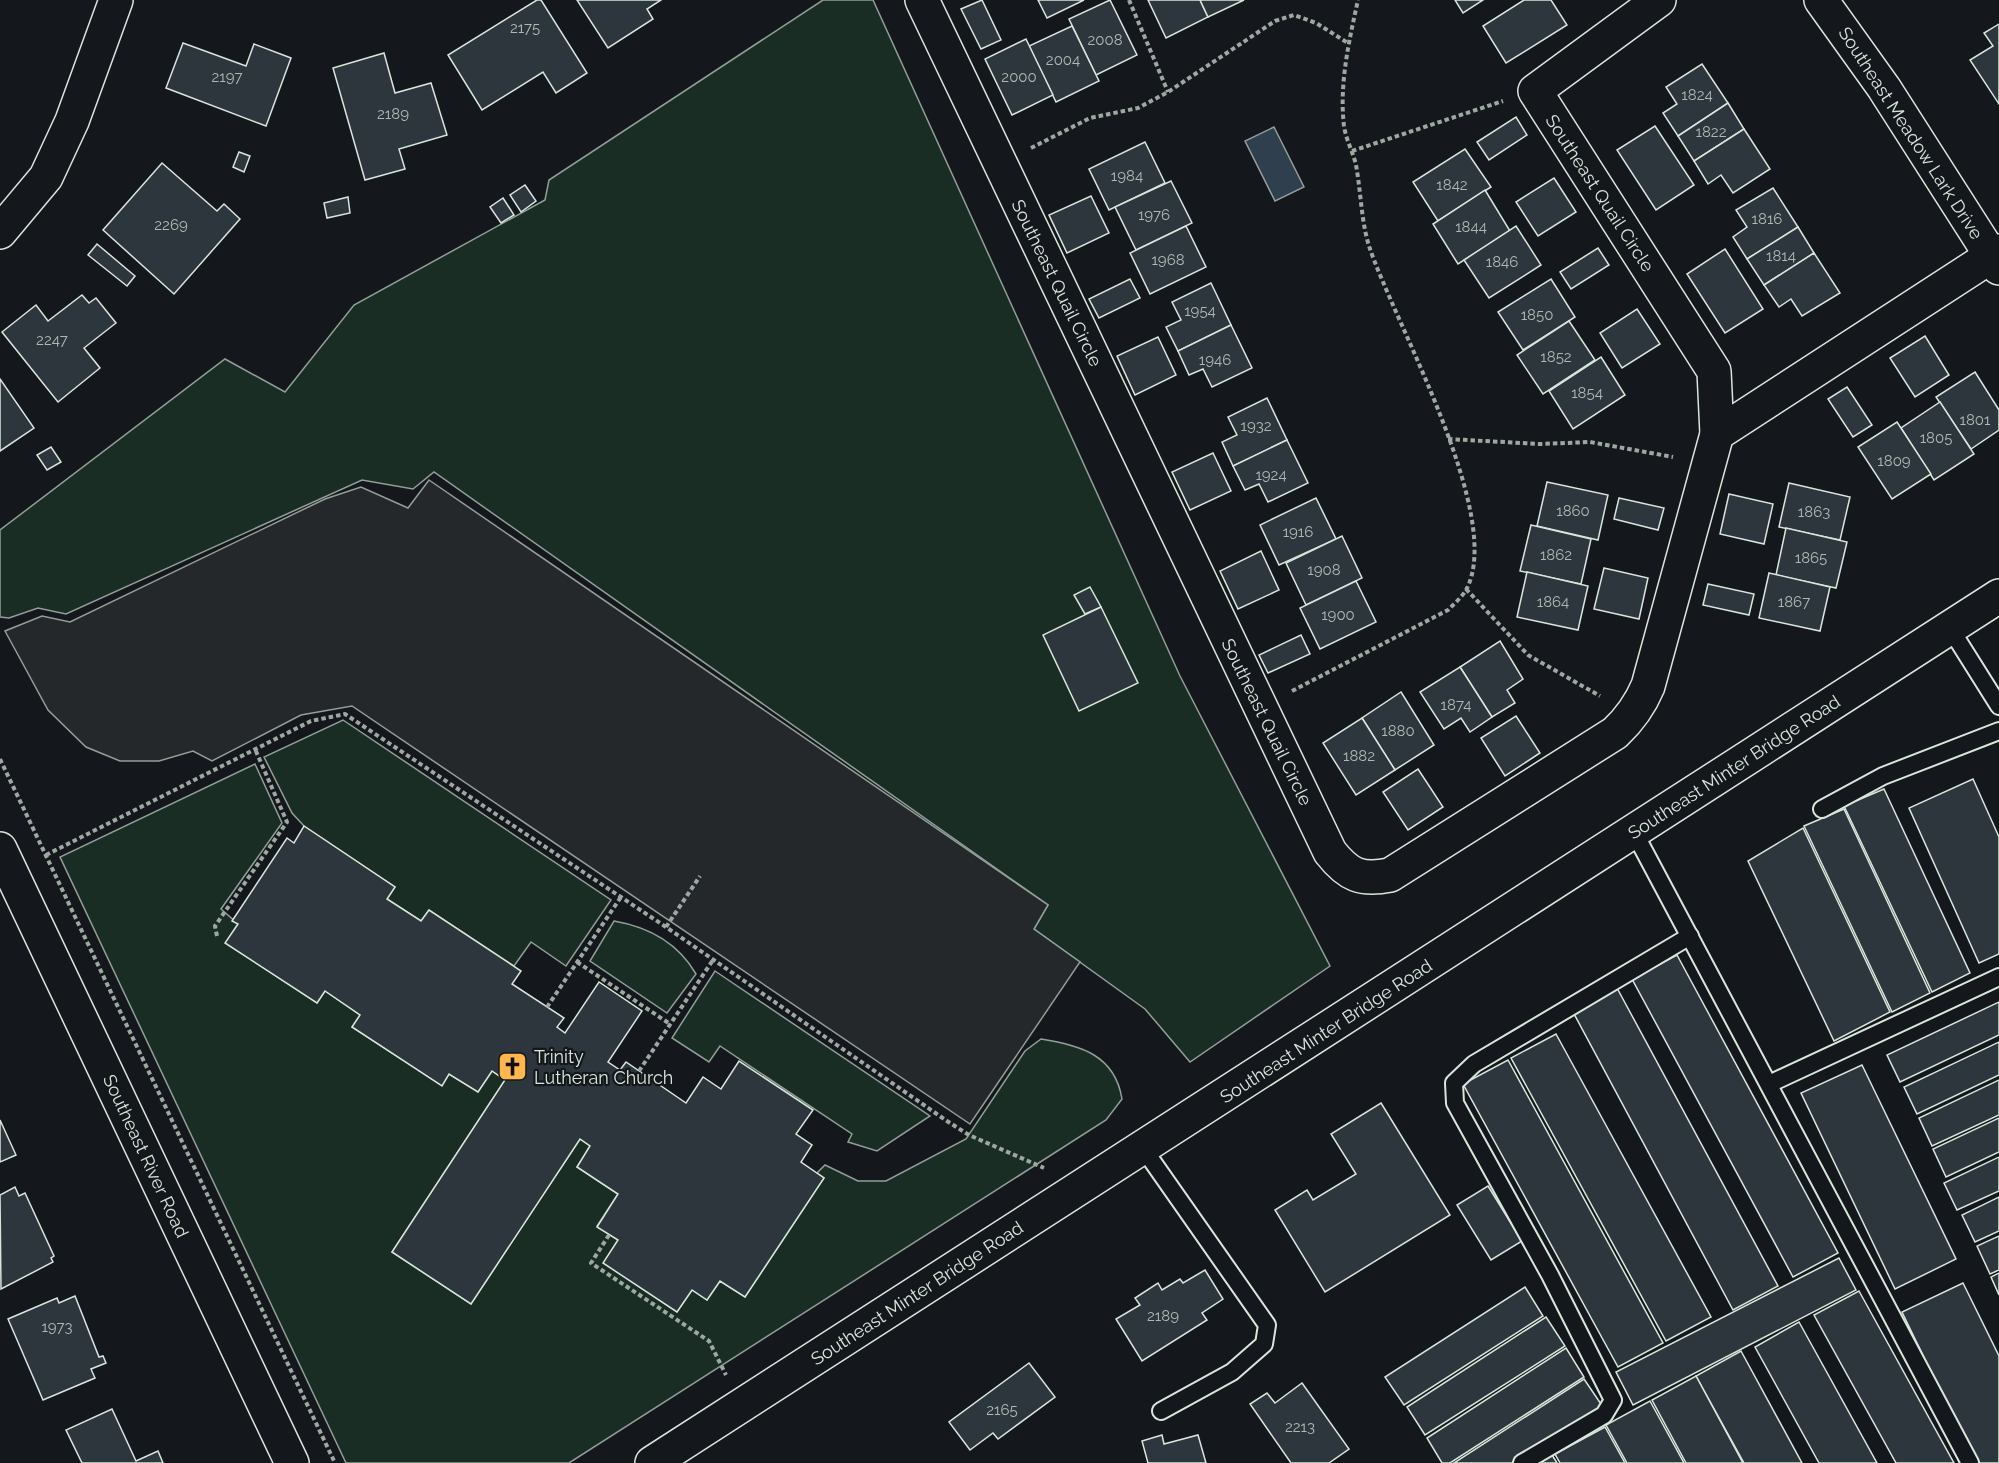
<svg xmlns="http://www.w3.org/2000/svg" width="1999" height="1463" font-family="Raleway,sans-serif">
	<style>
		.green { fill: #1a2d24; stroke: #939e99; stroke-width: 1.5 }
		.parking { fill: #24282b; stroke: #939e99; stroke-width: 1.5 }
		.water { fill: #2f3f4d; stroke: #939e99; stroke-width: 1.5 }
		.building { fill: #2c363c; stroke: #d8e6dc; stroke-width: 1.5 }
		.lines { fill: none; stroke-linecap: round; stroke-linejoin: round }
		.service-casing { stroke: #d8e6dc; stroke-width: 20 }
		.minor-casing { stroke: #d8e6dc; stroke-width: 36 }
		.secondary-casing { stroke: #d8e6dc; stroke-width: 36 }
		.path { stroke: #9da8a2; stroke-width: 4; stroke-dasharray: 4.5 3; stroke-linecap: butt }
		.service { stroke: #14181c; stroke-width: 16 }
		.minor { stroke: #14181c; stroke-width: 33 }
		.secondary { stroke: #14181c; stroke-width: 33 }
		.labels { text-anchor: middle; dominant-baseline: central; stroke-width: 4.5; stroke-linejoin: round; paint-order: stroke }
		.number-label { font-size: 15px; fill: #adbab4 }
		.street-label { font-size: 18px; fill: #d8e6dc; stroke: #14181c }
		.poi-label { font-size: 18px; fill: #d8e6dc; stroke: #14181c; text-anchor: start }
	</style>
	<rect width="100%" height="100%" fill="#14181c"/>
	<!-- green -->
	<g class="green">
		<polygon points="823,0 873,0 1180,676 1330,966 1190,1062 1145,1009 1034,929 1048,905 434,472 413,489 362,480 66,614 38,608 9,618 0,617 0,530 225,359 285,392 354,305 545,200 549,180"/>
		<polygon points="343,720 611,900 566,966 531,942 514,966 429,910 421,921 387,899 395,887 304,826 292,813 264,757"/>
		<path d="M255,764L282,823L221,909L238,924L226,943L317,1003L325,991L360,1015L352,1027L442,1085L449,1074L478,1092L492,1071L505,1080L392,1252L471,1304L580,1139L590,1146L577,1167L618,1194L597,1226L618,1240L604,1263L677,1312L692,1290L707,1300L720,1281L745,1297L824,1178L817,1173L825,1165L858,1181H886L966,1139L1025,1051L1041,1039C1080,1045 1115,1055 1122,1099L1106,1120L569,1463H346L60,857Z"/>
		<path d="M614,921C649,927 678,943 696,974L667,1013L590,961Z"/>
		<polygon points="715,971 930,1116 877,1151 848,1142 852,1134 720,1046 709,1062 672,1038"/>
	</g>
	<!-- parking -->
	<polygon class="parking" points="429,480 1048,905 1034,929 1080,962 970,1124 352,706 301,715 212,761 193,751 159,761 120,761 86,747 48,710 5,631 42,616 70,622 325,499 361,487 408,508"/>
	<!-- water -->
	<polygon class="water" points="1274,127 1304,187 1275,201 1245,141"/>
	<!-- building -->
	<g class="building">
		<polygon points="537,0 541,0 587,73 556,93 543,72 482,110 448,55"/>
		<polygon points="577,0 661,0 647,9 653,19 608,48"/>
		<polygon points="982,0 1001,40 981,49 961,9"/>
		<polygon points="1038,0 1084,0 1047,18"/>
		<polygon points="1110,0 1137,55 1096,75 1069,19"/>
		<polygon points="1148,0 1200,0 1208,17 1166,38"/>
		<polygon points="1200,0 1244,0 1208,17"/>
		<polygon points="1455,0 1483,0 1463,13"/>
		<polygon points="1524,0 1551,0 1567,25 1506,63 1483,26"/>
		<polygon points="1999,24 1999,104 1970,60 1993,46 1984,33"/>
		<polygon points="1072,26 1099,81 1056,102 1029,46"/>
		<polygon points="1026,39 1053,95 1012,115 985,59"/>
		<polygon points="183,43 246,66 254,44 291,58 266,126 166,88"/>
		<polygon points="384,53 395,93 431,83 447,135 399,149 405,169 365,180 333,68"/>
		<polygon points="1702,64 1728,103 1678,136 1663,113 1677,104 1666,87"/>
		<polygon points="1728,103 1744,129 1694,161 1678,136"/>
		<polygon points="1516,117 1527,135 1489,160 1477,142"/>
		<polygon points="1655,126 1694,185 1656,210 1617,150"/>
		<polygon points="1744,129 1770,169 1733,193 1721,175 1708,184 1694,161"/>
		<polygon points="1145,142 1165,183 1109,210 1089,169"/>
		<polygon points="1465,149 1491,187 1438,221 1413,182"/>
		<polygon points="239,152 250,156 244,172 233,167"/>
		<polygon points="162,163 217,211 224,204 240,219 174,294 103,230"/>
		<polygon points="1554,178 1576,212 1538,236 1516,202"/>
		<polygon points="1171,181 1192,223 1136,250 1115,207"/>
		<polygon points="525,185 536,201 521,212 510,195"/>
		<polygon points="1773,188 1798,227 1747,259 1733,237 1747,227 1736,210"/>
		<polygon points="1485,190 1510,231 1458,264 1433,224"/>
		<polygon points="1091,196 1109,233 1067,253 1049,215"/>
		<polygon points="348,197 350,213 327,218 324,203"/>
		<polygon points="503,198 514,215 501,223 490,207"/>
		<polygon points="1186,226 1206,267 1150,294 1130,253"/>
		<polygon points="1516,226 1541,265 1489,298 1464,260"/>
		<polygon points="1798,227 1814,253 1764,285 1747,259"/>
		<polygon points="97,244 135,276 127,286 88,255"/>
		<polygon points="1598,248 1609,265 1571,289 1560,272"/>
		<polygon points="1725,249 1763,309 1725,333 1687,274"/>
		<polygon points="1814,253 1840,293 1802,316 1791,299 1779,307 1764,285"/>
		<polygon points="1130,279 1140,298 1099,318 1089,299"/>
		<polygon points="1551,279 1575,317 1523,350 1498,312"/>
		<polygon points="1211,283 1231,325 1178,351 1166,327 1181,320 1172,302"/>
		<polygon points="82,295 89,303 96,298 116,323 84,348 100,368 58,402 2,332 36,305 48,321"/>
		<polygon points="1637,309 1660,344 1622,368 1600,333"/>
		<polygon points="1569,321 1595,360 1543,394 1517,355"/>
		<polygon points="1231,325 1252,368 1212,387 1203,369 1189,375 1178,351"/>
		<polygon points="1925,336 1949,375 1915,397 1890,358"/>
		<polygon points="1158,337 1176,375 1135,395 1117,356"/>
		<polygon points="1601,357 1625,395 1573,429 1549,391"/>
		<polygon points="1975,372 1999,410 1999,430 1971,449 1936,397"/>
		<polygon points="0,379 34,428 0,451"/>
		<polygon points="1847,387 1872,425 1853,437 1828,399"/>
		<polygon points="1267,398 1287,440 1233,466 1222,442 1237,435 1228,417"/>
		<polygon points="1940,402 1974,454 1934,480 1901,428"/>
		<polygon points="1897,422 1931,474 1892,499 1858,447"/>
		<polygon points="1287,440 1308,483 1268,502 1259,484 1245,490 1233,466"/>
		<polygon points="51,447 61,462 47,470 37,455"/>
		<polygon points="1213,453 1231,491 1190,510 1172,472"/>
		<polygon points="1547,482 1608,495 1598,540 1537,526"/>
		<polygon points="1789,483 1850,497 1840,540 1779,527"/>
		<polygon points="1729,494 1773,504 1764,544 1720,534"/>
		<polygon points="1316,498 1336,539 1279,565 1260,525"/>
		<polygon points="1619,498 1664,508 1658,530 1614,519"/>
		<polygon points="1531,525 1591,539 1581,584 1520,571"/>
		<polygon points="1786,528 1847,542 1836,588 1776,575"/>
		<polygon points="1342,536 1362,578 1306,605 1286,563"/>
		<polygon points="1261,551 1279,590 1238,609 1220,571"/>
		<polygon points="1604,568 1648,578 1639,619 1594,609"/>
		<polygon points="1527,572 1588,586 1578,630 1517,617"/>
		<polygon points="1769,573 1830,587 1820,631 1759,618"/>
		<polygon points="1356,581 1376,622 1320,649 1300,608"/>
		<polygon points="1708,584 1754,594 1749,615 1703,605"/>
		<polygon points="1090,587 1101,607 1085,614 1074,595"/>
		<polygon points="1101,607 1138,683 1079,711 1043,635"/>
		<polygon points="1301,635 1310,654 1268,673 1259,655"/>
		<polygon points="1500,641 1523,679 1507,690 1515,703 1492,717 1460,667"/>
		<polygon points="1460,667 1492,717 1470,732 1461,718 1444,729 1420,692"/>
		<polygon points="1401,692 1434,745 1395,770 1362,718"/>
		<polygon points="1516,716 1540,753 1505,776 1481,738"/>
		<polygon points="1362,718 1395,770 1356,795 1323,743"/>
		<polygon points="1418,769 1443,807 1408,830 1383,792"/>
		<polygon points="1973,779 1999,837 1999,954 1979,963 1909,808"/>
		<polygon points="1884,789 1970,973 1932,992 1844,806"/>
		<polygon points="1844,809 1930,993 1892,1012 1804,826"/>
		<polygon points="304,826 395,887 387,899 421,921 429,910 521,971 512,984 564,1018 557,1027 565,1033 599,982 642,1011 608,1062 620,1070 626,1062 686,1103 703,1077 721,1089 739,1061 813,1110 796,1134 812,1145 801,1162 824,1178 745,1297 720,1281 707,1300 692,1290 677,1312 603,1263 618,1240 597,1227 618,1194 577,1167 590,1146 580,1139 471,1304 392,1252 505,1080 492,1071 478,1092 449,1074 442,1086 352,1027 360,1015 325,991 317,1003 225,943 238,924 232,921 287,838 294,843"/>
		<polygon points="1803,828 1890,1012 1834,1041 1748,861"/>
		<polygon points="1677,955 1838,1253 1793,1277 1632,979"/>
		<polygon points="1617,988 1778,1286 1733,1310 1573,1012"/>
		<polygon points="1999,1002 1999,1035 1900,1082 1887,1055"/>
		<polygon points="1556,1034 1711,1317 1666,1341 1511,1058"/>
		<polygon points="1999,1042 1999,1075 1917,1114 1904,1087"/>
		<polygon points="1508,1060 1663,1343 1618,1367 1463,1084"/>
		<polygon points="1862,1065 1956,1259 1895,1289 1801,1093"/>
		<polygon points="1999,1080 1999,1115 1932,1146 1919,1118"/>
		<polygon points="1381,1103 1450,1215 1325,1292 1275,1210 1307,1190 1313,1200 1356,1174 1331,1134"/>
		<polygon points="1999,1118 1999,1152 1946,1177 1933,1149"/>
		<polygon points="0,1120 16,1155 0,1162"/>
		<polygon points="1999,1157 1999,1191 1957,1210 1944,1183"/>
		<polygon points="1488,1186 1522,1241 1491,1260 1457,1205"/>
		<polygon points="15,1187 19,1196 25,1193 54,1256 51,1258 53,1262 1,1289 0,1195"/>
		<polygon points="1999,1197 1999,1231 1975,1242 1962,1215"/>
		<polygon points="1999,1236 1999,1270 1990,1274 1977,1246"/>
		<polygon points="1839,1258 1856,1290 1633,1405 1616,1372"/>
		<polygon points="1205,1270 1223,1299 1202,1313 1207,1320 1142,1361 1116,1319 1140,1305 1135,1298 1158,1283 1162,1290 1180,1279 1183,1283"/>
		<polygon points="1999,1273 1999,1295 1991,1277"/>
		<polygon points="1963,1283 1999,1356 1999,1463 1975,1463 1902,1312"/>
		<polygon points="1525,1287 1543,1316 1404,1405 1385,1377"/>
		<polygon points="1859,1291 1954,1463 1896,1463 1814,1315"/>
		<polygon points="75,1296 99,1357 103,1356 106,1363 91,1369 95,1378 43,1400 8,1319 57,1298 59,1303"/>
		<polygon points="1546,1317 1565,1346 1425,1435 1407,1407"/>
		<polygon points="1799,1322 1877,1463 1819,1463 1755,1347"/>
		<polygon points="1566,1348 1584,1377 1450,1463 1442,1463 1427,1438"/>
		<polygon points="1741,1351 1802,1463 1744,1463 1696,1376"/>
		<polygon points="1029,1363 1055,1397 998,1439 993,1433 970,1450 949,1422"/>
		<polygon points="1696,1376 1743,1463 1686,1463 1652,1400"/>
		<polygon points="1584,1379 1603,1407 1516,1463 1454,1463"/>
		<polygon points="1302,1383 1349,1449 1329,1463 1291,1463 1250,1404 1267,1393 1275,1403"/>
		<polygon points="1650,1401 1684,1463 1627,1463 1606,1425"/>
		<polygon points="112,1409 136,1461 158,1451 163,1463 82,1463 66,1430"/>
		<polygon points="1605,1427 1625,1463 1560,1463 1555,1454"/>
		<polygon points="1162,1435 1164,1444 1198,1435 1206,1463 1148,1463 1142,1441"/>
		<polygon points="1552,1455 1557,1463 1537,1463"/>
	</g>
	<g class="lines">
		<defs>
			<g id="service">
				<polyline points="1950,628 1999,706"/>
				<polyline points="1822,809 1883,776 1999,731"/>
				<polyline points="1634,832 1970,1463"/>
				<polyline points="1769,1084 1999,977"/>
				<polyline points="1143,1148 1267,1325 1264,1344 1232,1372 1161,1411"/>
				<polyline points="1522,1463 1604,1415 1613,1400 1550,1275 1455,1103 1454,1083 1474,1064 1690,936"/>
			</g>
			<g id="minor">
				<path d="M922,0L1330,852C1348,875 1361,881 1390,875L1615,733C1630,719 1640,705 1648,686L1717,434L1999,251"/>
				<polyline points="1659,0 1535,91 1714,371 1717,434"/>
				<polyline points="1821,0 1884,88 1999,268"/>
				<polyline points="0,232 46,177 72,121 116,0"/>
			</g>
			<g id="secondary">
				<polyline points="0,849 292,1463"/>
				<polyline points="652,1463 1999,596"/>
			</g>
		</defs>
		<!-- service casing -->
		<use href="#service" class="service-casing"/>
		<!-- minor casing -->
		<use href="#minor" class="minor-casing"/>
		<!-- secondary casing -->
		<use href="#secondary" class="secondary-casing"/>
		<!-- path -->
		<g class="path">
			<polyline points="1129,0 1168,92"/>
			<polyline points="1031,148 1090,118 1138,108 1168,92 1275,21 1294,15 1316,23 1348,43"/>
			<polyline points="1352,151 1503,101"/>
			<polyline points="1448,439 1540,444 1590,442 1673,457"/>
			<polyline points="1466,589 1528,655 1600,696"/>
			<path d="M1292,691L1448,610C1454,604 1462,597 1466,590C1506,517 1394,322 1369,246C1361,220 1361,192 1356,165C1353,152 1346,140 1344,126C1339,84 1349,41 1358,0"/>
			<polyline points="0,759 335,1463"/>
			<polyline points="46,855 311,721 345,714 666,927 947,1121 969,1135 1044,1168"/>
			<polyline points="666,927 700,876"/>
			<polyline points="217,936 215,926 287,822 255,749"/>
			<polyline points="577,962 670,1024"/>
			<polyline points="547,1007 621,897"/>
			<polyline points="639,1071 713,960"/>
			<polyline points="609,1235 591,1263 709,1341 726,1375"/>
		</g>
		<!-- service -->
		<use href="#service" class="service"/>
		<!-- minor -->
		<use href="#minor" class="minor"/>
		<!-- secondary -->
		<use href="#secondary" class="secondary"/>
	</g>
	<!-- icons -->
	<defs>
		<symbol id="church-square" viewBox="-11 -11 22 22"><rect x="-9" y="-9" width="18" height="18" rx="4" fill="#ffb74d" stroke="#14181c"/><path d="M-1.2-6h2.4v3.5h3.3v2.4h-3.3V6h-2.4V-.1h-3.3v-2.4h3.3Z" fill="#111"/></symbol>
	</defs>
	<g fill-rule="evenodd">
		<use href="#church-square" x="496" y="1050" width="33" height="33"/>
	</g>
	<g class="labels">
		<!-- number labels -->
		<g class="number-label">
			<text x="525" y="28">2175</text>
			<text x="1105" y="40">2008</text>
			<text x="1063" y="60">2004</text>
			<text x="227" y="77">2197</text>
			<text x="1019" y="77">2000</text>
			<text x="1697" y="95">1824</text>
			<text x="393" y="114">2189</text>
			<text x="1711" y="132">1822</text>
			<text x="1127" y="176">1984</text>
			<text x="1452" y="185">1842</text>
			<text x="1154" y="215">1976</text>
			<text x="1767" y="219">1816</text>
			<text x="171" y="225">2269</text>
			<text x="1471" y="227">1844</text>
			<text x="1781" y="256">1814</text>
			<text x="1168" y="260">1968</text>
			<text x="1502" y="262">1846</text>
			<text x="1200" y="311">1954</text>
			<text x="1537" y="315">1850</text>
			<text x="52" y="340">2247</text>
			<text x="1556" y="357">1852</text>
			<text x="1215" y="360">1946</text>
			<text x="1587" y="393">1854</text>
			<text x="1975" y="420">1801</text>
			<text x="1256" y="426">1932</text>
			<text x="1936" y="438">1805</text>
			<text x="1894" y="461">1809</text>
			<text x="1271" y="475">1924</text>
			<text x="1573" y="511">1860</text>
			<text x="1814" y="512">1863</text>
			<text x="1298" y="532">1916</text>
			<text x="1556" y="555">1862</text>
			<text x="1811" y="558">1865</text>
			<text x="1324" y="570">1908</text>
			<text x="1553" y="602">1864</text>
			<text x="1794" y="602">1867</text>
			<text x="1338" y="615">1900</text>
			<text x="1456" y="705">1874</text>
			<text x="1398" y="731">1880</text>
			<text x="1359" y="756">1882</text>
			<text x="1163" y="1316">2189</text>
			<text x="57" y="1327">1973</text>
			<text x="1002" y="1410">2165</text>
			<text x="1300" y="1427">2213</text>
		</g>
		<!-- street labels -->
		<g class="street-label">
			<text transform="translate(1911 133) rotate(57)">Southeast Meadow Lark Drive</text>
			<text transform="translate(1600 193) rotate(57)">Southeast Quail Circle</text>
			<text transform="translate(1057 283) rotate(64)">Southeast Quail Circle</text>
			<text transform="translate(1267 722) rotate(64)">Southeast Quail Circle</text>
			<text transform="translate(1734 767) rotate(-33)">Southeast Minter Bridge Road</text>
			<text transform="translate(1326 1031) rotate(-33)">Southeast Minter Bridge Road</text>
			<text transform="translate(146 1156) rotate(65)">Southeast River Road</text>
			<text transform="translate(917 1293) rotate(-33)">Southeast Minter Bridge Road</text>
		</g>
		<!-- poi labels -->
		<g class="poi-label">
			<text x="534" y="1056">Trinity<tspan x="534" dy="21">Lutheran Church</tspan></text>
		</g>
	</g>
</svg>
